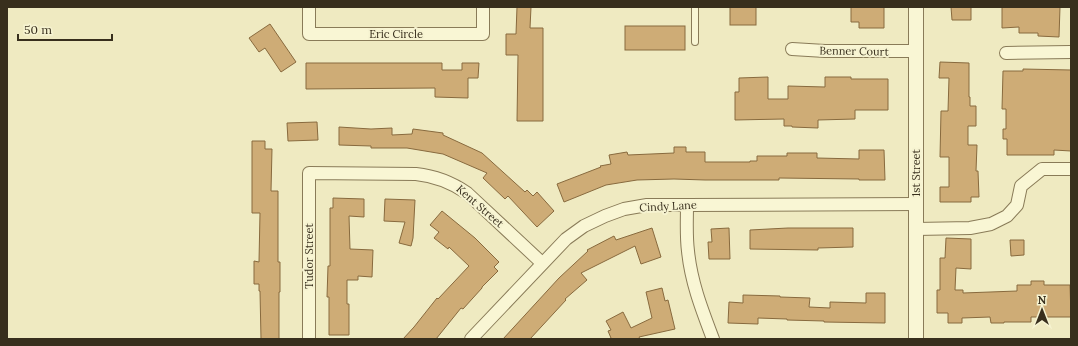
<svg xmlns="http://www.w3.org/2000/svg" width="1078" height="346" font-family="Lora,serif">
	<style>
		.building { fill: #ceac76; stroke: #886a3e }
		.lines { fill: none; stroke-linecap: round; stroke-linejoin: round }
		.service-casing { stroke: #897b58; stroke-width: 8 }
		.minor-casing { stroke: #897b58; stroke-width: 14 }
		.tertiary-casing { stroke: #897b58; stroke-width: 16 }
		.service { stroke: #f9f6d4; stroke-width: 6 }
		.minor { stroke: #f9f6d4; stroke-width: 12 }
		.tertiary { stroke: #f9f6d4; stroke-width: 14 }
		.labels { text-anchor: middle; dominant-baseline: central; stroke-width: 4; stroke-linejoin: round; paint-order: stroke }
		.street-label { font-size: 11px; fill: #382f1d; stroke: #f6f3d1 }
	</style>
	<rect width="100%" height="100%" fill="#efeac1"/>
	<!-- building -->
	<g class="building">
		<polygon points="517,7 531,7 530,28 543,28 543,121 517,121 518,55 506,55 506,34 516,34"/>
		<rect x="730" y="7" width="26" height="18"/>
		<polygon points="851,7 884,7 884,28 859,28 859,22 851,22"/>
		<polygon points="951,7 971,7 971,20 952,20"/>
		<polygon points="1002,7 1060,7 1059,37 1038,36 1038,33 1019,33 1019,27 1002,28"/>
		<polygon points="270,24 296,62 281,72 265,48 259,52 249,38"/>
		<rect x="625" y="26" width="60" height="24"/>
		<polygon points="940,62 969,63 969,97 970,97 970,106 976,106 976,126 968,126 968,145 977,145 976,171 978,171 979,197 971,197 971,202 940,202 940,187 949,187 949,157 940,157 941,111 948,111 949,78 939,78"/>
		<polygon points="306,63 442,63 442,70 462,70 462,63 479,63 478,78 468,78 468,98 435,97 435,88 306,89"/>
		<polygon points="1023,69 1071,70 1071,151 1054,150 1054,155 1007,155 1007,139 1003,139 1003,129 1006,129 1006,109 1002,109 1003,71 1023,71"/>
		<polygon points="768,77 768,99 788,99 788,86 825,87 825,77 851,77 851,79 888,79 888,110 855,110 855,119 818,120 818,128 792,127 792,126 784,126 784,119 735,120 735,92 739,92 739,78"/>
		<polygon points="317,122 318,140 288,141 287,123"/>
		<polygon points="339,127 371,129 392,128 392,135 412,134 413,129 443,133 443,135 482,153 525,192 527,190 533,196 537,192 554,211 537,227 508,196 505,199 483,178 487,173 443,154 407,148 371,148 371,146 339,145"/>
		<polygon points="252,141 265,141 265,149 272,149 271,191 278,191 278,262 280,262 280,292 279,292 279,339 261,339 260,291 259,291 259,284 254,284 254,261 259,262 260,213 252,213"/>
		<polygon points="674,147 686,147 686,152 705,152 705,162 750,162 750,161 757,161 757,156 787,156 787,153 817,153 817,158 859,159 859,150 884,150 885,180 859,180 859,179 779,178 779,180 705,180 674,179 637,180 606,185 564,202 557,184 601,167 600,166 611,164 609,155 627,152 628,155 674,153"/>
		<polygon points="333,198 364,199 364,217 349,216 350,249 373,250 372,277 358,276 358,280 347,280 347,304 349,304 349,335 329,335 329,297 327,297 328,266 330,266 330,208 333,208"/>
		<polygon points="385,199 415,200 413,238 411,246 399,243 405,222 384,221"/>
		<polygon points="442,211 475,238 499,262 494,267 498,271 482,287 482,288 463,309 461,308 436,339 403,339 414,327 437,298 438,299 469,266 449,247 448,249 434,238 439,232 430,225"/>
		<polygon points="652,228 661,257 641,264 635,246 581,273 587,280 565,299 566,300 530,339 503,339 559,278 588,251 587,250 614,236 616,240"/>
		<polygon points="729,228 730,259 709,259 708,242 712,242 711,229"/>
		<polygon points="788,228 853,228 853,247 818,248 818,250 750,249 750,230"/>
		<polygon points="946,238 971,239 971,269 956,268 955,290 963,290 963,293 1017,291 1017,285 1031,285 1031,281 1044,281 1044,285 1070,285 1071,317 1031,317 1031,322 1004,322 1004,323 991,323 990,317 962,318 962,323 948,323 948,313 937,313 937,290 940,290 940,258 945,258"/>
		<polygon points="1010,240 1024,240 1024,255 1011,256"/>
		<polygon points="662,288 665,301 668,300 675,329 639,337 640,339 609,339 611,338 608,331 611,330 606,321 623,312 631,328 652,318 646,292"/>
		<polygon points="866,293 885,293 885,323 824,322 824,321 787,320 787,319 758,318 758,324 728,323 729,302 743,303 743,295 780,296 780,297 810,298 809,307 830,308 830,302 866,303"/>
	</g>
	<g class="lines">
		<defs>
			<polyline id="service" points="695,7 695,42"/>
			<g id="minor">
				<polyline points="309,7 309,34 483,34 483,7"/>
				<polyline points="792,49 825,51 916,51"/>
				<polyline points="1006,53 1071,52"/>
				<path d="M687,205C687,220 686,236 688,251C691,282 702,310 713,339"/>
				<polyline points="916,229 970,228 991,224 1007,216 1017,205 1021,186 1042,169 1071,169"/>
				<path d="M309,339V173L416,174C435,176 451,182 467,193L542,263"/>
				<polyline points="471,339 566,239 584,226 605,216 624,209 647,205 687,205 916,204"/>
			</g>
			<polyline id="tertiary" points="916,7 916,339"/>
		</defs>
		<!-- service casing -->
		<use href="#service" class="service-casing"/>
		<!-- minor casing -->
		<use href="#minor" class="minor-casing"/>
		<!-- tertiary casing -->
		<use href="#tertiary" class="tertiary-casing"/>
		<!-- service -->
		<use href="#service" class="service"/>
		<!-- minor -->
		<use href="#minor" class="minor"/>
		<!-- tertiary -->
		<use href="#tertiary" class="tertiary"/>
	</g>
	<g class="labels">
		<!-- street labels -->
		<g class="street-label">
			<text x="396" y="34">Eric Circle</text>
			<text transform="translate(854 51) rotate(1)">Benner Court</text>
			<text transform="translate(916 173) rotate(-90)">1st Street</text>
			<text transform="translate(480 206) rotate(41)">Kent Street</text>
			<text transform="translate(668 206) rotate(-3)">Cindy Lane</text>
			<text transform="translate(309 256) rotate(-90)">Tudor Street</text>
		</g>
	</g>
	<!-- border -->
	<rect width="1078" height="346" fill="none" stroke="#382f1d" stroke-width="16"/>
	<!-- north arrow -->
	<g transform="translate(1042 310)" stroke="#f6f3d1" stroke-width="3" paint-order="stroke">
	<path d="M0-3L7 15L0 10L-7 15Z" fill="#382f1d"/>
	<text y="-6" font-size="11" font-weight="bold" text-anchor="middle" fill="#382f1d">N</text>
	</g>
	<!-- scale -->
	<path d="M18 34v6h94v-6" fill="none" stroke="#382f1d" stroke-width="2"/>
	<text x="24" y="34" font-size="12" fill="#382f1d" stroke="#f6f3d1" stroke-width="3" paint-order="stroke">50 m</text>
</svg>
